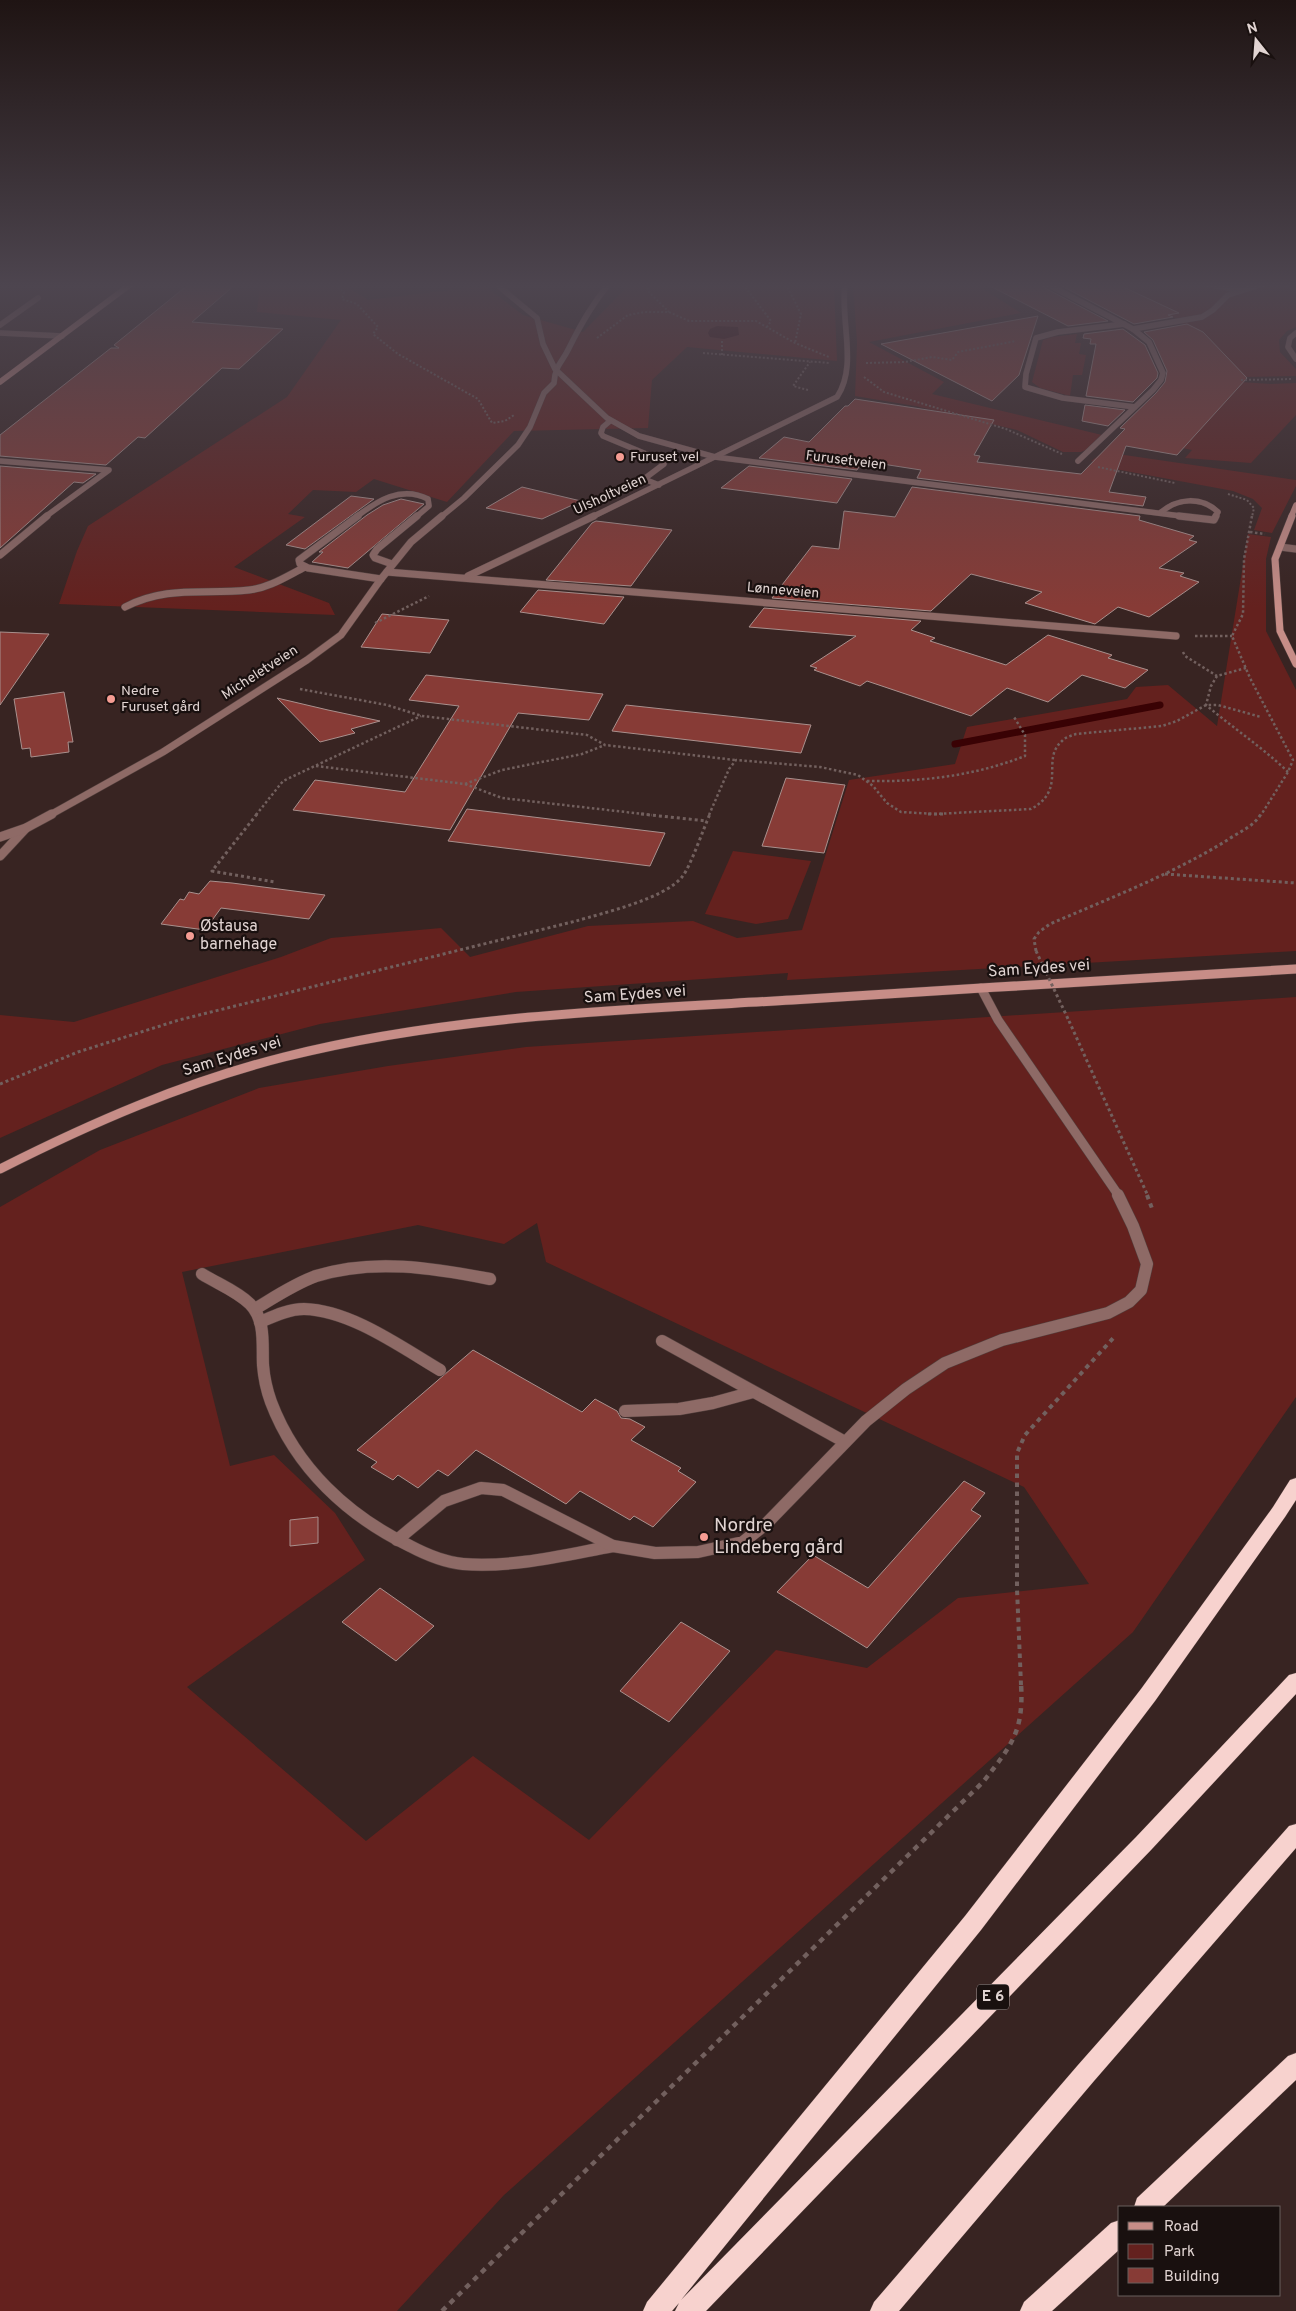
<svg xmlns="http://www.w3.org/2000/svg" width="1296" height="2311" font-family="Overpass,sans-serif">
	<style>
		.green { fill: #64211e; fill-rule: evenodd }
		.water { fill: #390204 }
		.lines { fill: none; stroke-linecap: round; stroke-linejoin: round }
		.stream { stroke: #390204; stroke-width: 7 }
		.building { fill: #873b36; stroke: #a9908d }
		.lane-far3-casing { stroke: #53403e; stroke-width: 6 }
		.lane-far2-casing { stroke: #53403e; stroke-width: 8 }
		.lane-far1-casing { stroke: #53403e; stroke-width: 10 }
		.lane-casing { stroke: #53403e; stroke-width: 13 }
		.street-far2-casing { stroke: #53403e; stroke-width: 6 }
		.street-far1-casing { stroke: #53403e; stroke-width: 8 }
		.street-casing { stroke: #53403e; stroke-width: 10 }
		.secondary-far2-casing { stroke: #53403e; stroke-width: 6 }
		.secondary-far1-casing { stroke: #53403e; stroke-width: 8 }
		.secondary-casing { stroke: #53403e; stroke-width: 10 }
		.highway-casing { stroke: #53403e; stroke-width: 1 }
		.path-far4 { stroke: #72605e; stroke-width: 2; stroke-dasharray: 2 2; stroke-linecap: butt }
		.path-far3 { stroke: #72605e; stroke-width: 2.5; stroke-dasharray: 2.5 2.5; stroke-linecap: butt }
		.path-far2 { stroke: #72605e; stroke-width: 3; stroke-dasharray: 3 3; stroke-linecap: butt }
		.path-far1 { stroke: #72605e; stroke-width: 4; stroke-dasharray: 4.5 4.5; stroke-linecap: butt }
		.path { stroke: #72605e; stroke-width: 4.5; stroke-dasharray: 5.5 5.5; stroke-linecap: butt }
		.lane-far3 { stroke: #8e6a66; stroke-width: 5.5 }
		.lane-far2 { stroke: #8e6a66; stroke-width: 7 }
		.lane-far1 { stroke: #8e6a66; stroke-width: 9 }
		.lane { stroke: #8e6a66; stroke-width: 12 }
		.street-far2 { stroke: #8e6a66; stroke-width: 5.5 }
		.street-far1 { stroke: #8e6a66; stroke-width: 7 }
		.street { stroke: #8e6a66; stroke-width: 9 }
		.secondary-far2 { stroke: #c78d87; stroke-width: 5.5 }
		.secondary-far1 { stroke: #c78d87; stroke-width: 7 }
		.secondary { stroke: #c78d87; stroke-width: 9 }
		.highway { fill: #f7d2ce; fill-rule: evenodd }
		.path-bridge { stroke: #72605e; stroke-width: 3; stroke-dasharray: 3 3; stroke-linecap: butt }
		.poi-dot { fill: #f59c93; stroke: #19100f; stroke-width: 2 }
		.labels { text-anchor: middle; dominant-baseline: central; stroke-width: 4.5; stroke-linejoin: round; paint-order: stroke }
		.far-poi-label { font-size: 14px; fill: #e1d4d2; stroke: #19100f; text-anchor: start }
		.far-street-label { font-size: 14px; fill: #e1d4d2; stroke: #19100f }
		.shield { fill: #19100f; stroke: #a59998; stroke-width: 1 }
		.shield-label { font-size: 15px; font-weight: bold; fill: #e1d4d2 }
		.poi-label { font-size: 16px; fill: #e1d4d2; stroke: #19100f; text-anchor: start }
		.street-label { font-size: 16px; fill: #e1d4d2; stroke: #19100f }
		.near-poi-label { font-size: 19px; fill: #e1d4d2; stroke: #19100f; text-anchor: start }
	</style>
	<rect width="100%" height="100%" fill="#382422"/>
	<!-- green -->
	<g class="green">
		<polygon points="260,284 343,284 368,300 485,286 523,315 583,332 630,284 834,284 837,361 687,347 652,380 648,428 514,431 447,502 374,479 356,492 313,490 288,514 305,517 234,567 329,603 335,615 59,604 77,551 88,526 287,397 341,320 257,312"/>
		<polygon points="853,284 975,284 1021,313 869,342 944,382 932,394 1102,435 1088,449 1081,452 1063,452 1017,430 915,406 855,396 857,343"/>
		<polygon points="1106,284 1296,284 1296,327 1287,331 1279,340 1280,352 1296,369 1296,376 1239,377 1240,382 1271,384 1296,383 1296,415 1251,463 1185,458 1192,450 1169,445 1226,367 1177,319"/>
		<polygon points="1077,334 1075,343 1081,343 1079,354 1086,355 1082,375 1073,375 1070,396 1040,388 1032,382 1043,340 1052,337"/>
		<polygon points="1104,452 1296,480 1296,486 1272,533 1254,530 1262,508 1253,499 1233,491 1115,469 1091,461"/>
		<polygon points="1248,534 1271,537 1266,559 1266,631 1296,690 1296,951 787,980 788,973 516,992 320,1024 162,1065 0,1138 0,1015 74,1022 281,957 331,938 441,928 470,957 588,926 693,921 737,938 802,930 849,780 955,764 967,727 1127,699 1136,687 1168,685 1217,726"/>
		<polygon points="733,851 811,861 788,919 756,924 705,914"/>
		<path d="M1296,997V1397L1133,1632L504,2195L397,2311H0V1207L100,1150L259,1088L388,1066L526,1047ZM537,1223L546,1262L1024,1487L1089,1584L958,1598L867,1668L776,1650L589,1840L473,1756L366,1841L187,1687L365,1560L335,1513L274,1455L230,1466L182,1272L418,1225L504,1244Z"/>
	</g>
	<!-- water -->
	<polygon class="water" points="717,326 738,327 739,335 724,339 710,337 708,333 710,329"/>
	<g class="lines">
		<!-- stream -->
		<polyline class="stream" points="955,744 1160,705"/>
	</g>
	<!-- building -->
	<g class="building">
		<polygon points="189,284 236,284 192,322 283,329 239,369 222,368 145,438 138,437 106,465 0,456 0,435 111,348 119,348 114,345"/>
		<polygon points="986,284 1042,284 1045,288 1108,321 1068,326"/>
		<polygon points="1058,284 1117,284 1179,313 1168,315 1173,317 1134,324"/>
		<polygon points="1038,316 1019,375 992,401 881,344"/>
		<polygon points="1187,324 1203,332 1247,378 1177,455 1126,446 1109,492 1146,497 1143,506 917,478 921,470 863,461 857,470 759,458 784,437 809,442 845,406 848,406 855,399 994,420 974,455 980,456 977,462 1081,474 1125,429 1120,428 1156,393 1165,382 1167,371 1153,340 1144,332"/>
		<polygon points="1123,329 1145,345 1158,373 1157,378 1133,402 1086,396 1096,344 1090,344 1091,339 1083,338 1084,334"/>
		<polygon points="1085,405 1125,410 1108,426 1082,421"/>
		<polygon points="0,466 96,474 83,483 74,482 0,548"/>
		<polygon points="749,466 852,479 837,503 721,488"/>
		<polygon points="522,487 581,501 542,519 486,508"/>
		<polygon points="912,487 1140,516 1139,520 1194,536 1189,540 1197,542 1159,568 1184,573 1180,576 1199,582 1149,617 1118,607 1095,624 1025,603 1042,592 971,574 931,611 772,598 812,546 839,549 844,511 895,517"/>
		<polygon points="351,496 374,499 305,549 286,545"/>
		<polygon points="401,499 424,504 348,568 312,562 323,552 319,552 367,515 383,505"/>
		<polygon points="596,521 672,530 631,586 546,580 592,523"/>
		<polygon points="538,590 624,597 604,624 520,612"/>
		<polygon points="764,608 921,621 911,630 935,638 930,641 1006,665 1048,635 1112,655 1108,658 1148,670 1125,688 1082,675 1048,702 1007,688 971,716 867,681 860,686 814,670 817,668 810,666 856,636 749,627"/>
		<polygon points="382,614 449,620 430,653 361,647"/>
		<polygon points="0,632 49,634 0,705"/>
		<polygon points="426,675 603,694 589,720 518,713 450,830 293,810 315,780 405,792 459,706 409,700"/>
		<polygon points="64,692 73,742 68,742 69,752 31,757 30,748 22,749 14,699"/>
		<polygon points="277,698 328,710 380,721 351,729 355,733 320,742"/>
		<polygon points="626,705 811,725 801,753 612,731"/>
		<polygon points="786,778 845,785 824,853 762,846"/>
		<polygon points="467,809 665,833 650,866 448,841"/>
		<polygon points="210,881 232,883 325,895 309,919 221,908 205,930 161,924 180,899 184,900 189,892 199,894"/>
		<polygon points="473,1350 582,1412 595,1399 617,1411 621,1418 630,1419 645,1427 631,1440 681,1468 678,1471 696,1482 653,1527 634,1516 630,1520 580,1491 566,1504 476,1450 448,1476 438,1470 418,1488 398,1475 393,1480 371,1467 377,1462 357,1450"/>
		<polygon points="964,1481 985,1493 971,1510 981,1516 867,1648 777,1592 813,1555 868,1588"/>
		<polygon points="318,1517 318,1543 290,1546 290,1520"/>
		<polygon points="380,1588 434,1626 396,1661 342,1622"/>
		<polygon points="681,1622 730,1651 669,1722 620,1691"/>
	</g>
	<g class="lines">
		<defs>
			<g id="lane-far3">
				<polyline points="0,325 38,298"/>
				<polyline points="0,333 62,336"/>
				<polyline points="1296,333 1290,338 1288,347 1296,359"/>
				<polyline points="610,421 603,427 601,433 603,436 663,461 664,464 644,479 659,485"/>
				<polyline points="0,461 109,470 45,517"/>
				<path d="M356,517C377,501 401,485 428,499L429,506L416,517"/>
			</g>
			<g id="lane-far2">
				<polyline points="358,516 299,560 300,564 308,568 381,579"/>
				<polyline points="0,555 47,516"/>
				<polyline points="392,564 375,558 373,555 377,549 417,516"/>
				<path d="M125,607C168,585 204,595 249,590C269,588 287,576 305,567"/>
			</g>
			<g id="lane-far1">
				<polyline points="0,856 26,828"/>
				<polyline points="981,988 998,1020 1119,1196"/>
			</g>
			<g id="lane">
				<path d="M202,1274C218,1284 237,1291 250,1304C266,1320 262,1345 263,1365C264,1378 267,1391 271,1402C296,1468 348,1516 410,1546C427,1555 443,1562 463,1564C513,1568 564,1555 613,1546"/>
				<path d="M255,1309C275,1297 294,1284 316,1276C373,1258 433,1268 490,1279"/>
				<path d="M260,1322C274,1316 289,1309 304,1309C350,1310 401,1347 440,1370"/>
				<polyline points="662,1341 845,1442"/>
				<polyline points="625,1411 679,1409 713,1403 753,1392"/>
				<polyline points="397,1540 444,1501 481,1488 503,1490 613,1546 655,1553 698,1552 743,1542 766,1524 866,1421 906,1389 945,1363 1002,1340 1108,1313 1129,1302 1141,1290 1147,1264 1133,1226 1118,1195"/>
			</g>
			<g id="street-far2">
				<polyline points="496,284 537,318 543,344 555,369 607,418 639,436 715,457 1189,517"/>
				<polyline points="1047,284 1133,329 1149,342 1163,373 1161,380 1153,390 1078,461"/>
				<polyline points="1206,284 1239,290"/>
				<polyline points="1124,324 1058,332 1036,338 1026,374 1025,387 1063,398 1135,407"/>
				<polyline points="1133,329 1202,317 1213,310 1228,295 1263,284"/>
				<path d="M1160,513C1177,498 1201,496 1218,512L1215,517"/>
				<path d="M441,517L464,498L518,445L530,427L544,393L554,383C555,365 562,363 569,348C581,324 592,304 609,284"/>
				<path d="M592,517L837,397C858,366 840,321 845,284"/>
			</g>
			<g id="street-far1">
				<polyline points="1179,516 1214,520 1216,516"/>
				<polyline points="1280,547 1296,549"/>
				<polyline points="387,572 1176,636"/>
				<polyline points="468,576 594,516"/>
				<polyline points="50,815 163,752 307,660 341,635 381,579 411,542 442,516"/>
			</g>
			<polyline id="street" points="0,837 26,828 52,814"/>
			<g id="secondary-far2">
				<polyline points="0,382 131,284"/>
				<polyline points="1291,517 1296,505"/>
			</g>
			<polyline id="secondary-far1" points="1292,516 1275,559 1280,631 1296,664"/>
			<path id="secondary" d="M0,1169C91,1123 185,1082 284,1057C450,1015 621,1010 792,1000C960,990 1128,978 1296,969"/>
			<g id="highway">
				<polygon points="1296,1478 1296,1500 1285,1517 1155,1701 981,1930 681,2300 1137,1836 1289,1675 1296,1673 1296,1694 1151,1850 706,2311 675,2311 679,2303 672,2311 643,2311 647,2302 965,1916 1141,1689 1273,1507 1290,1480"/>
				<polygon points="1296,1824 1296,1848 1094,2081 899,2311 870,2311 874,2302 1078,2065 1289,1826"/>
				<polygon points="1296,2053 1296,2080 1163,2207 1134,2207 1137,2198 1288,2056"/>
				<polygon points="1120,2220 1120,2249 1052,2311 1020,2311 1024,2302 1111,2223"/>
			</g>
		</defs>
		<!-- lane-far3 casing -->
		<use href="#lane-far3" class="lane-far3-casing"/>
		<!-- lane-far2 casing -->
		<use href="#lane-far2" class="lane-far2-casing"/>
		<!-- lane-far1 casing -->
		<use href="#lane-far1" class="lane-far1-casing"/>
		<!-- lane casing -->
		<use href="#lane" class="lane-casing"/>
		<!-- street-far2 casing -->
		<use href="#street-far2" class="street-far2-casing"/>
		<!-- street-far1 casing -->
		<use href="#street-far1" class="street-far1-casing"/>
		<!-- street casing -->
		<use href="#street" class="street-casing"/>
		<!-- secondary-far2 casing -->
		<use href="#secondary-far2" class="secondary-far2-casing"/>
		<!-- secondary-far1 casing -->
		<use href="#secondary-far1" class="secondary-far1-casing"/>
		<!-- secondary casing -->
		<use href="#secondary" class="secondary-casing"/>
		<!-- highway casing -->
		<use href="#highway" class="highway-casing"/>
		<!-- path-far4 -->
		<g class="path-far4">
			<polyline points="335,284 344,292 342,299 357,304 378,327 373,334 398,354 478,399 492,423 505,421 514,415"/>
			<polyline points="649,284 647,290 669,312"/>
			<polyline points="743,284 771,321 767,327"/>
			<polyline points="786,284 801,314 795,343"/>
			<polyline points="1282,285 1296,290"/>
			<polyline points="597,338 628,315 645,312 669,312 689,321 756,321 795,343 829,357"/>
			<polyline points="722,341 722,355"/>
			<polyline points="703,353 830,363"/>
			<polyline points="866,363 905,362 932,357 952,360 958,352 1016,341"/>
			<polyline points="864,377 884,392 1006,429 1062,454"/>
			<polyline points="1241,380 1293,379"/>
			<polyline points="808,390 793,386 810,362"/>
			<polyline points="1098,467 1175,483"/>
			<polyline points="1228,494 1247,500 1254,508 1252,517"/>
		</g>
		<!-- path-far3 -->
		<g class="path-far3">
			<polyline points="1252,516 1244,559 1243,614 1232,636 1250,678 1293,760 1288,772 1261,815"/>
			<polyline points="1250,532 1265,534"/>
			<polyline points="375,623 429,596"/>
			<polyline points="1195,636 1232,636"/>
			<polyline points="1183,652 1185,656 1217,676"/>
			<path d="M1246,668L1217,676L1211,686L1206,705C1233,728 1262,747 1288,772"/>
			<polyline points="300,689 387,705 422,716 587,735 605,745 735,760"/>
			<polyline points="316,766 465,784 502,770 582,754 605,745"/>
			<path d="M867,781C922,782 974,776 1025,756V735L1014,717"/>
			<polyline points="465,784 502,798 652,815"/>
			<polyline points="256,815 283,781 421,716"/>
			<path d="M709,815L729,769L736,760L820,767L858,775L873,786L887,803L901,812L935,814L1031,809C1068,789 1040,760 1062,741C1065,737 1071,736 1076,734L1162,726L1177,721L1206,705H1218L1261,717"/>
		</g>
		<!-- path-far2 -->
		<g class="path-far2">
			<polyline points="257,814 212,871 275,882"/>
			<polyline points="641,814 707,821"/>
			<polyline points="928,814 943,814"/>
			<polyline points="1165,874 1296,883"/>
			<path d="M1036,951L1034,939L1039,932L1050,924C1110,898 1173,874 1229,839C1241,831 1254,826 1261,814"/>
			<polyline points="1069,1021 1148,1196"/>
			<path d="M0,1084L78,1052L179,1020L576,921C603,913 664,899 682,877C690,868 704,827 710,814"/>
		</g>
		<!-- path-far1 -->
		<g class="path-far1">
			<polyline points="1147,1195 1153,1211"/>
			<polyline points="1021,1685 1017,1589 1017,1453 1025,1435 1116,1335"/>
		</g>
		<!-- path -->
		<path class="path" d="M442,2311L983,1782C1011,1746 1024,1732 1021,1684"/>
		<!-- lane-far3 -->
		<use href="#lane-far3" class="lane-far3"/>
		<!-- lane-far2 -->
		<use href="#lane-far2" class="lane-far2"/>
		<!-- lane-far1 -->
		<use href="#lane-far1" class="lane-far1"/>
		<!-- lane -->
		<use href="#lane" class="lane"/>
		<!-- street-far2 -->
		<use href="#street-far2" class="street-far2"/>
		<!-- street-far1 -->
		<use href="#street-far1" class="street-far1"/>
		<!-- street -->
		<use href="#street" class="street"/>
		<!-- secondary-far2 -->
		<use href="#secondary-far2" class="secondary-far2"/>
		<!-- secondary-far1 -->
		<use href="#secondary-far1" class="secondary-far1"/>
		<!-- secondary -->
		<use href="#secondary" class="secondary"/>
		<!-- highway -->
		<use href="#highway" class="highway"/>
		<!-- path-bridge -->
		<polyline class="path-bridge" points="1036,951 1069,1021"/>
	</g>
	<!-- sky -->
	<linearGradient id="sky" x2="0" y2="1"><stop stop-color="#1f1413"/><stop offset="0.47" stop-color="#4d454f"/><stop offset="1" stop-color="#4d454f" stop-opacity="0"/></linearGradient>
	<rect width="1296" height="608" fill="url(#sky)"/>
	<!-- markers -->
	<g class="poi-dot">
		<circle cx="620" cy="457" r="5"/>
		<circle cx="111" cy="699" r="5"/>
		<circle cx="190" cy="936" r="5"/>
		<circle cx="704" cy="1537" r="5"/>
	</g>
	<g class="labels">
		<!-- far-poi labels -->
		<g class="far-poi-label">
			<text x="630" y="457">Furuset vel</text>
			<text x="121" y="691">Nedre<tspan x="121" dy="16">Furuset gård</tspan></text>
		</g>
		<!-- far-street labels -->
		<g class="far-street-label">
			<text transform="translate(846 461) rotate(7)">Furusetveien</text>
			<text transform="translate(610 495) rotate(-25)">Ulsholtveien</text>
			<text transform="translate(783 591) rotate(5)">Lønneveien</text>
			<text transform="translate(260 673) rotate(-33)">Micheletveien</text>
		</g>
		<!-- shield labels -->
		<rect class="shield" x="977" y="1984.5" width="32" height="25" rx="4"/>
		<g class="shield-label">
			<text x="993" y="1997">E 6</text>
		</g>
		<!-- poi labels -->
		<g class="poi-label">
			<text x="200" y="927">Østausa<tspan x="200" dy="18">barnehage</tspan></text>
		</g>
		<!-- street labels -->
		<g class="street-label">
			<text transform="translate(1039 969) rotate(-4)">Sam Eydes vei</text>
			<text transform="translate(635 995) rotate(-4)">Sam Eydes vei</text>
			<text transform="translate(232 1057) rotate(-17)">Sam Eydes vei</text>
		</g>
		<!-- near-poi labels -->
		<g class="near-poi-label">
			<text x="714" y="1526">Nordre<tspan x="714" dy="22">Lindeberg gård</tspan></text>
		</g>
	</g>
	<!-- legend -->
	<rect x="1118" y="2206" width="162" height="90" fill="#19100f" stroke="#695e5d"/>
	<rect x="1128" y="2222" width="25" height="8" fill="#c78d87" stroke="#695e5d"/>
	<text x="1164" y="2231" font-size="15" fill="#e1d4d2">Road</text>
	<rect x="1128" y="2244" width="25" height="15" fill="#64211e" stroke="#695e5d"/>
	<text x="1164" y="2256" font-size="15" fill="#e1d4d2">Park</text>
	<rect x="1128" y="2268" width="25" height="15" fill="#873b36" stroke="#695e5d"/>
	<text x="1164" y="2281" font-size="15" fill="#e1d4d2">Building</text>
	<!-- north arrow -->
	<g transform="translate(1256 40) rotate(343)" stroke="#19100f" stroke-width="4" paint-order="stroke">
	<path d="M0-4L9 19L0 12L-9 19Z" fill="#e1d4d2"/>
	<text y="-8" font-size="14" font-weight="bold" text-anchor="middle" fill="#e1d4d2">N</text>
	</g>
</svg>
